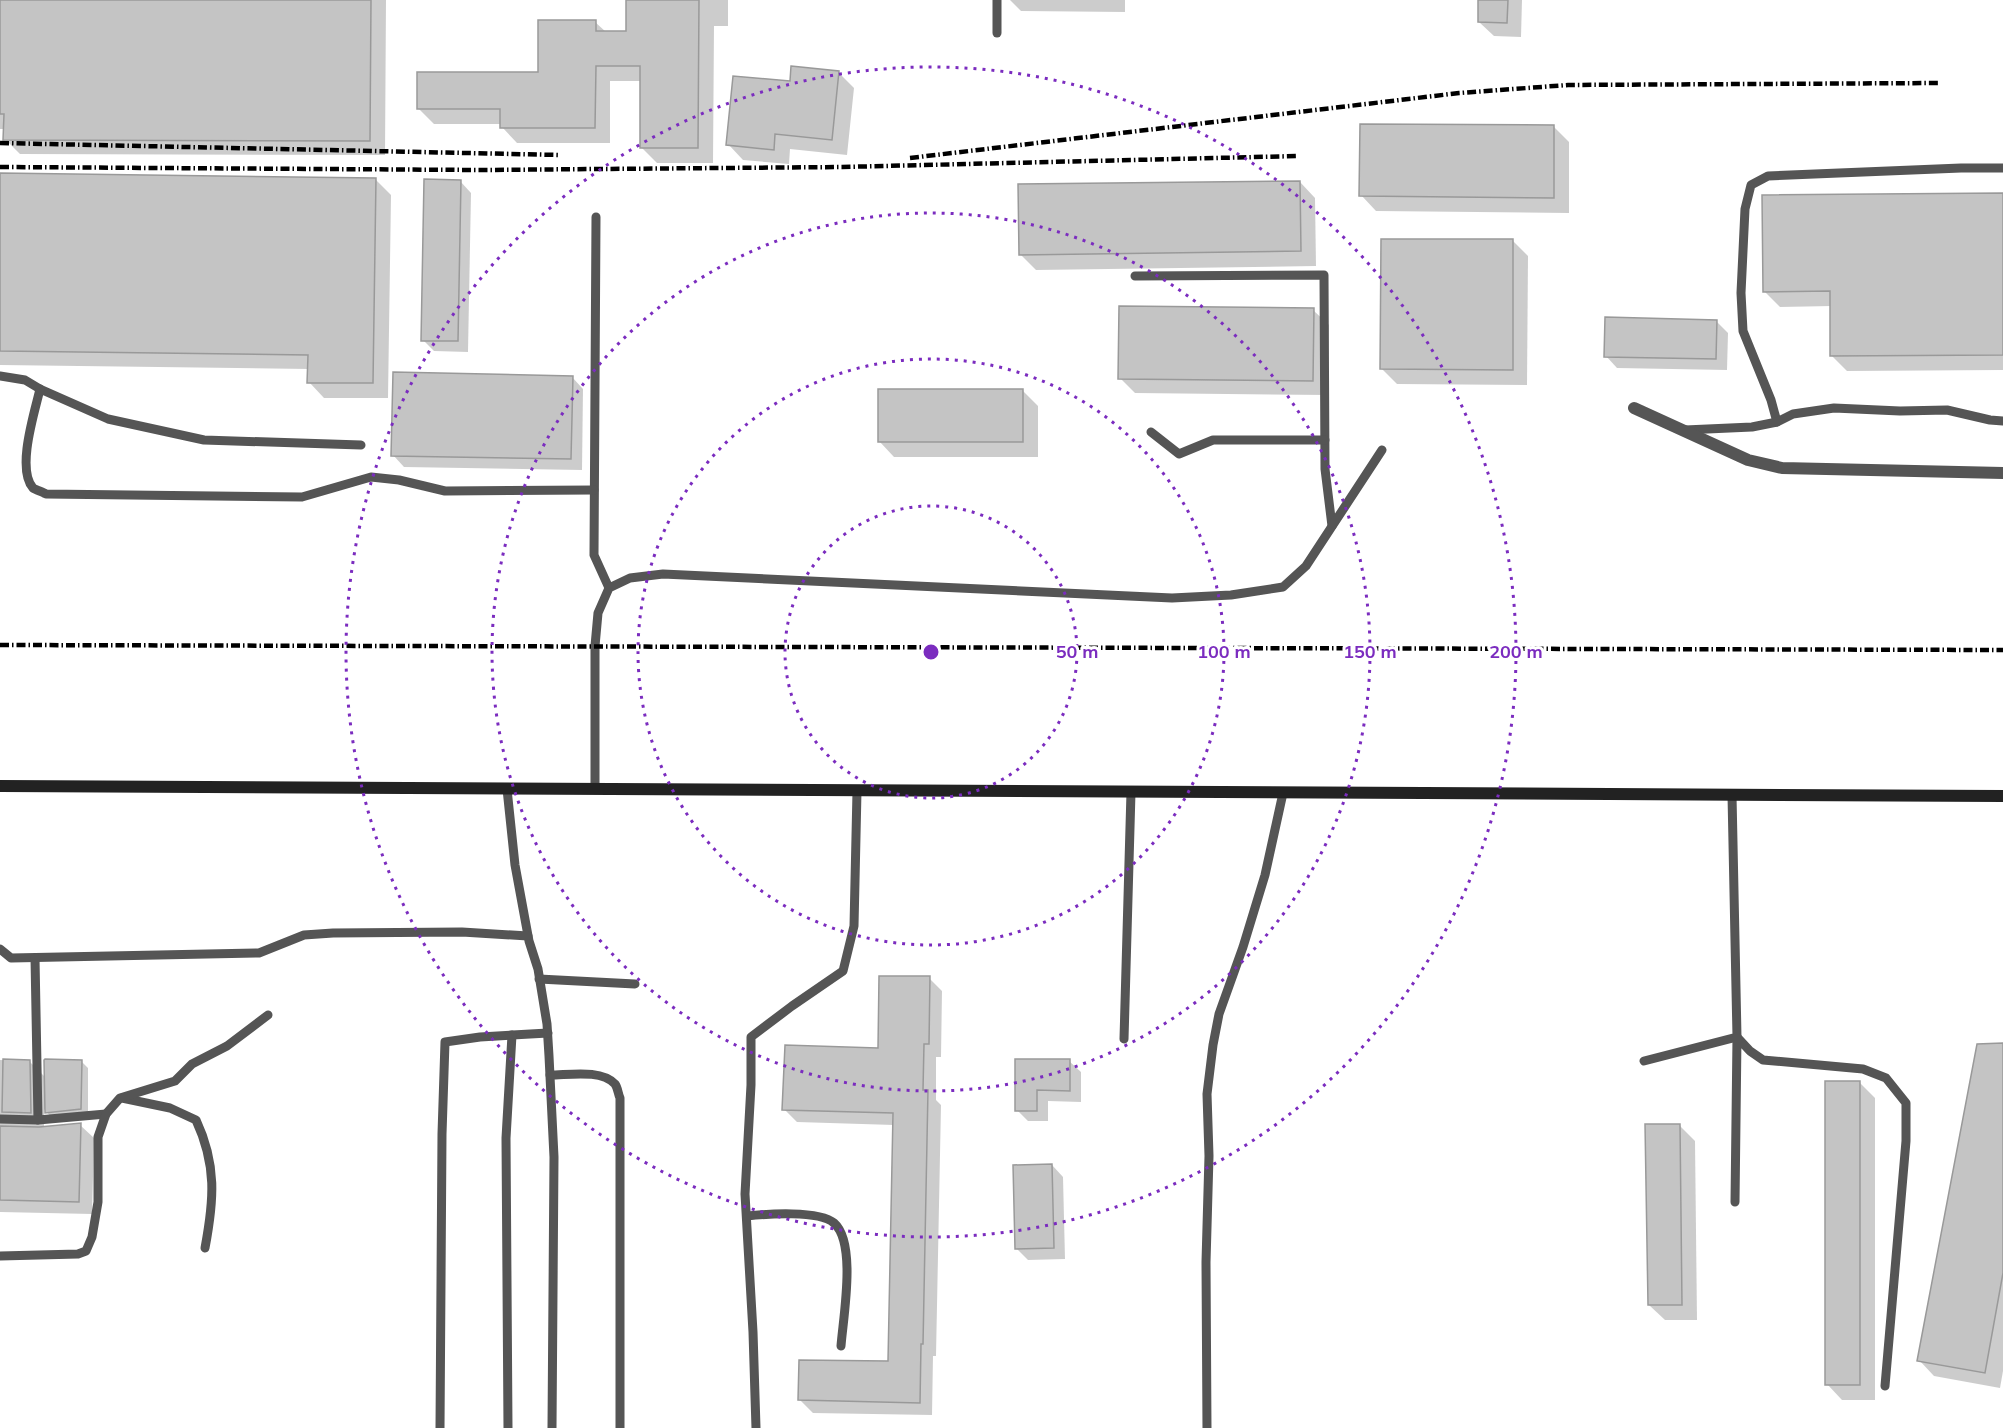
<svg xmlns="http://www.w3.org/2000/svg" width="2003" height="1428" font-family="Mulish,sans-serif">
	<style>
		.shadow { fill: #0003 }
		.building { fill: #c4c4c4; stroke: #999; stroke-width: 1.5 }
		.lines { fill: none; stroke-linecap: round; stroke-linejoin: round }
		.service { stroke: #555; stroke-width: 9 }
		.minor { stroke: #555; stroke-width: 12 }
		.secondary { stroke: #222; stroke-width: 12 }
		.rail { stroke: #000; stroke-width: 4.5; stroke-dasharray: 9 3 1.5 3; stroke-linecap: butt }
		.ring { fill: none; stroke: #7b2cbf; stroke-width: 3; stroke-dasharray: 3 6 }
		.centre { fill: #7b2cbf; stroke: #fff; stroke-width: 3 }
		.ring-label { font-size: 18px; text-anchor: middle; font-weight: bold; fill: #7b2cbf; stroke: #fff; stroke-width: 6; stroke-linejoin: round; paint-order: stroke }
	</style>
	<rect width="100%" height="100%" fill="#fff"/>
	<!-- shadow -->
	<g class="shadow">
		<polygon points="0,0 386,0 385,155 20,154 5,139 5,129 0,129"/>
		<polygon points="627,0 728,0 728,26 714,26 713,163 657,163 641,147 641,81 610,81 610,143 517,143 502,127 502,124 434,124 419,109 539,74 595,22 606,32 627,32"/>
		<polygon points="1010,0 1125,0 1125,12 1021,11"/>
		<polygon points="1480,0 1522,0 1521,37 1494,36 1479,22"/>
		<polygon points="838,72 854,88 847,155 790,149 789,164 743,160 728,144 791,83"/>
		<polygon points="1554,127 1569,142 1569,213 1376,211 1361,195"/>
		<polygon points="0,175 375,179 391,195 388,398 324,398 309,382 309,369 0,365"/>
		<polygon points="460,181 471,193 468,352 434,351 423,340"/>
		<polygon points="1300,182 1315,198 1316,266 1036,270 1020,254"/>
		<polygon points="2003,195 2003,370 1847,371 1832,356 1832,306 1780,307 1764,291"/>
		<polygon points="1513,241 1528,256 1527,385 1397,384 1382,369"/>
		<polygon points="1313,310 1329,325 1328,395 1135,393 1120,378"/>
		<polygon points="1716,321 1728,333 1727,370 1617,368 1606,356"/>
		<polygon points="572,377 583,389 582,470 404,467 393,455"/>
		<polygon points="1023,391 1038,406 1038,457 894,457 879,441"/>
		<polygon points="929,978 942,991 941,1057 936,1057 936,1100 941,1105 936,1356 933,1356 932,1415 813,1413 800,1400 889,1363 894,1125 797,1122 784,1109 880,1049"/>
		<polygon points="2003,1044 2003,1371 2000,1388 1934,1376 1919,1360"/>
		<polygon points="0,1060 29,1061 45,1077 81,1061 88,1068 88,1116 53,1119 44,1109 44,1128 80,1125 94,1138 92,1214 0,1212"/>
		<polygon points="1017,1061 1069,1061 1081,1072 1081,1102 1048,1101 1048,1121 1028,1121 1017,1110"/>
		<polygon points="1859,1082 1875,1098 1875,1400 1842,1400 1827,1384"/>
		<polygon points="1679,1125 1695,1141 1697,1320 1665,1320 1649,1305"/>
		<polygon points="1052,1165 1063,1177 1065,1259 1028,1260 1016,1248"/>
	</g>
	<!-- building -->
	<g class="building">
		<polygon points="0,0 371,0 370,141 3,140 4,114 0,114"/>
		<polygon points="626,0 699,0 698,148 640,148 640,66 596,66 595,128 500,128 500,109 417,109 417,72 538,72 538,20 596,20 596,31 626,31"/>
		<polygon points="1478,0 1508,0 1507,23 1478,22"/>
		<polygon points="791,66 839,71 832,140 775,134 774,150 726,145 733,76 790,81"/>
		<polygon points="1360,124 1554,125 1554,198 1359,196"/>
		<polygon points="0,173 376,178 373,383 307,383 308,355 0,351"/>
		<polygon points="424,179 461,180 458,341 421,341"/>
		<polygon points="1300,181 1301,251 1019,255 1018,184"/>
		<polygon points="2003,193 2003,355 1830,356 1830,291 1763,292 1762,195"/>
		<polygon points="1381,239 1513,239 1513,370 1380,369"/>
		<polygon points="1119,306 1314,308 1313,381 1118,379"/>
		<polygon points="1605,317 1717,320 1716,359 1604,357"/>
		<polygon points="393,372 573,376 571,459 391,456"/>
		<rect x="878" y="389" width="145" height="53"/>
		<polygon points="879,976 930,976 929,1044 924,1044 923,1090 928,1090 923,1344 921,1344 920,1403 798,1400 799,1360 888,1361 893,1113 782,1110 785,1045 878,1048"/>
		<polygon points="2003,1043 2003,1273 1985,1373 1917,1361 1977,1044"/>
		<polygon points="3,1059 30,1060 31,1113 2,1112"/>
		<polygon points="45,1059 82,1060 81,1109 45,1113 44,1060"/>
		<polygon points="1015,1059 1070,1059 1070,1091 1037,1090 1037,1111 1015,1111"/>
		<rect x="1825" y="1081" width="35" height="304"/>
		<polygon points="81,1123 79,1202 0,1200 0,1126 39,1127"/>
		<polygon points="1645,1124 1680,1124 1682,1305 1648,1305"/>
		<polygon points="1052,1164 1054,1248 1015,1249 1013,1165"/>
	</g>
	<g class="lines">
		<!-- service -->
		<g class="service">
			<polyline points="997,33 997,0"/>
			<polyline points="596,217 594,555 609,588"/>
			<polyline points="1135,276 1324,275 1325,469 1332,526"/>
			<polyline points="0,376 25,380 40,389 108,419 204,440 361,445"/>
			<path d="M40,389C35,411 16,469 33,488C36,490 43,492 46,494L302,497L371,477L399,480L445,491L594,490"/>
			<polyline points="1777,422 1771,400 1743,331 1741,293 1745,209 1751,185 1768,176 1961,168 2003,168"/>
			<polyline points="1685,430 1752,427 1777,422 1793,414 1834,408 1900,411 1947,410 1990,420 2003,421"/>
			<polyline points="1151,432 1179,454 1213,440 1325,440"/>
			<polyline points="507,789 515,865 529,941 538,969 547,1024 549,1056 554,1157 552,1428"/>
			<polyline points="595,789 595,646 598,613 609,588 630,578 663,574 1172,598 1231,595 1283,587 1306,566 1382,450"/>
			<polyline points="0,949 11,958 259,953 304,935 333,933 462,932 528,936"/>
			<polyline points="35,958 38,1120"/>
			<polyline points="539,979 635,984"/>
			<polyline points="1124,1039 1131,792"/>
			<polyline points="1644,1061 1737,1037 1732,795"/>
			<path d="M550,1075C569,1075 601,1069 615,1084C618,1088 618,1094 620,1098V1428"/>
			<path d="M122,1098L170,1108L196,1120C217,1165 214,1200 205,1248"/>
			<polyline points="0,1119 38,1120 106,1114"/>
			<polyline points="1735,1202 1737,1037 1750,1051 1763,1060 1863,1069 1886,1078 1906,1103 1906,1141 1885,1386"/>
			<path d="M747,1216C766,1214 819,1210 834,1223C857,1243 843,1318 841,1346"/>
			<polyline points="0,1256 78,1254 86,1251 92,1237 98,1202 98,1137 106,1114 120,1098 175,1081 192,1064 227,1046 268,1015"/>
			<polyline points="440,1428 442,1134 445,1042 480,1037 548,1033"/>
			<polyline points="508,1428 506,1138 512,1035"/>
			<polyline points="756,1428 753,1332 745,1194 751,1085 751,1037 792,1006 843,971 854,926 857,791"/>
			<polyline points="1207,1428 1206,1262 1209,1156 1207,1094 1213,1045 1219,1014 1243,947 1265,875 1283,793"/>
		</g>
		<!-- minor -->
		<polyline class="minor" points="1634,408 1748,460 1782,468 2003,473"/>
		<!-- secondary -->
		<polyline class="secondary" points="0,786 2003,796"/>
		<!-- rail -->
		<g class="rail">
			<polyline points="0,143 560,155"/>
			<polyline points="910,158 1459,93 1568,85 1940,83"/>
			<polyline points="0,167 480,170 842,167 1298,156"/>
			<polyline points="0,645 2003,650"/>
		</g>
	</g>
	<!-- distance rings -->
	<g class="ring">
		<circle cx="931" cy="652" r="146"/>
		<circle cx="931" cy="652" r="293"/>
		<circle cx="931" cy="652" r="439"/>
		<circle cx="931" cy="652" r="585"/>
	</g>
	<circle cx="931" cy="652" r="9" class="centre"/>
	<g class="ring-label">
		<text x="1077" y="658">50 m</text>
		<text x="1224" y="658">100 m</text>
		<text x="1370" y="658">150 m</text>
		<text x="1516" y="658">200 m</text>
	</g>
</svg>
